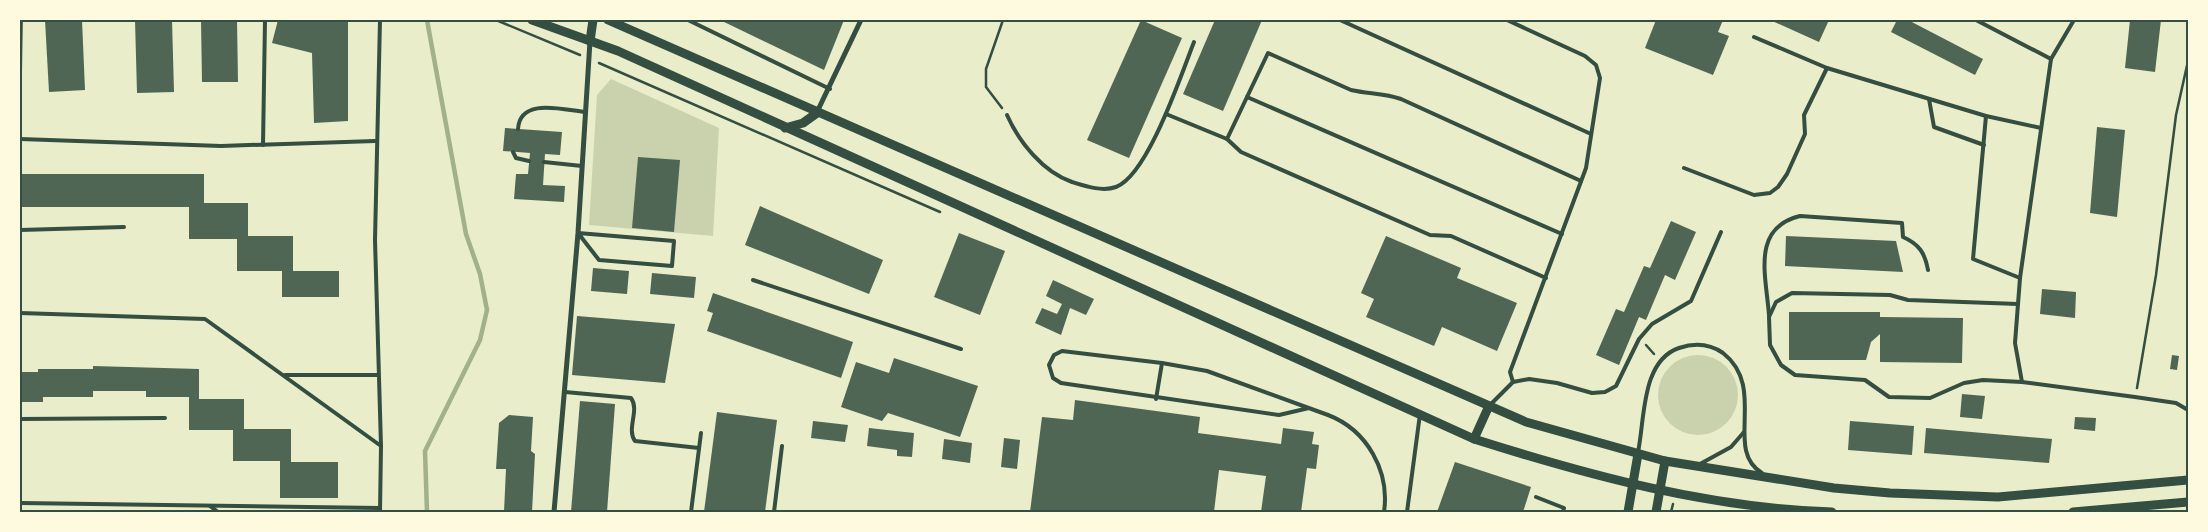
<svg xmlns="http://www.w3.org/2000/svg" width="2208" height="532" font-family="Arial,sans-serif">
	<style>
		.green { fill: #cad2ad }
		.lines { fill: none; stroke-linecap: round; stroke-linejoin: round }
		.stream { stroke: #a3b18a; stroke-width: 4.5 }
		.building { fill: #4f6655 }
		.path { stroke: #344e41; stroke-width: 2.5 }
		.service { stroke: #344e41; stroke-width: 4 }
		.minor { stroke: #344e41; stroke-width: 5 }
		.tertiary { stroke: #344e41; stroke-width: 9 }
		.neatline { fill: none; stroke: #344e41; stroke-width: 2 }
	</style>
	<rect width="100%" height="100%" fill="#e9edc9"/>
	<!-- green -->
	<g class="green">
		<polygon points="611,79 719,128 713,236 589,225 597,95"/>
		<circle cx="1698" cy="395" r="40"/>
	</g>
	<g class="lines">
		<!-- stream -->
		<polyline class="stream" points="427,512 425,451 480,340 487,310 480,274 466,234 427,20"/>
	</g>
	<!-- building -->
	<g class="building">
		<polygon points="20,20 23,20 22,71 20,71"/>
		<polygon points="45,20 82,20 85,90 49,92"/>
		<polygon points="135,20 172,20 174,92 137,93"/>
		<polygon points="201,20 237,20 238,82 202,82"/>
		<polygon points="278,20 348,20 348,121 314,123 312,53 272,43"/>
		<polygon points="720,20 844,20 824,70"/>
		<polygon points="1141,20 1182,38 1129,158 1087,140"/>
		<polygon points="1215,20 1262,20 1223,111 1183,94"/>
		<polygon points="1656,20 1723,20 1718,32 1729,36 1713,75 1645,48"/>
		<polygon points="1770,20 1829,20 1819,42"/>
		<polygon points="1897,20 1908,20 1983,59 1975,75 1891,32"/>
		<polygon points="2130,20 2161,20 2155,72 2125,68"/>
		<polygon points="2097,127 2125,130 2117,217 2090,213"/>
		<polygon points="505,128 562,132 560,155 545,154 543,185 565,186 564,202 514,199 516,174 528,174 530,153 503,151"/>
		<polygon points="638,157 680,160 674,232 632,228"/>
		<polygon points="20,174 204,174 204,203 248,203 248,236 293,236 293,271 339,271 339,297 282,297 282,271 237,271 237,239 189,239 189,207 20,207"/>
		<polygon points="760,206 883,260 869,294 745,245"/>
		<polygon points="1671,221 1696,232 1675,280 1665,275 1646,320 1639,317 1619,365 1596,355 1616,309 1624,312 1644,266 1650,268"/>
		<polygon points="959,233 1005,251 980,315 934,297"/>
		<polygon points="1386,236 1461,268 1457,278 1517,303 1497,351 1442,327 1434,346 1366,317 1374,299 1361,293"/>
		<polygon points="1786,236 1896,241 1903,272 1785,266"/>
		<polygon points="593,268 629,271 627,294 591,291"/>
		<polygon points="652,273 696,277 694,298 650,294"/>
		<polygon points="1053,280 1094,299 1086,315 1070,308 1061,335 1035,323 1042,308 1057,314 1062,304 1046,296"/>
		<polygon points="2042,289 2076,292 2075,318 2040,314"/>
		<polygon points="713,293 853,342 841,378 707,331 713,313 707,311"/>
		<polygon points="1789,312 1880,312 1880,317 1963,318 1962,363 1880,362 1880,334 1871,342 1866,360 1789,360"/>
		<polygon points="577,316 675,324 665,383 572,375"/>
		<polygon points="2172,355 2179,356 2177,370 2170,369"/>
		<polygon points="894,358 978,386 960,437 888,413 882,421 841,407 856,362 889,373"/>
		<polygon points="93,366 199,369 199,399 244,399 244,429 291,429 291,462 338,462 338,498 280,498 280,461 233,461 233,430 189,430 189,397 146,397 146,391 93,391 93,397 43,397 43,402 20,402 20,372 38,372 38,369 93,369"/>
		<polygon points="1962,394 1985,396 1982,419 1960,417"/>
		<polygon points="1075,400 1200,417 1198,433 1281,444 1283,428 1314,432 1312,444 1319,445 1316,469 1307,468 1301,512 1261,512 1266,476 1219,470 1214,512 1030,512 1042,417 1073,420"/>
		<polygon points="580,401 615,404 607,512 571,512"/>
		<polygon points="717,412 777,420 765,512 704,512"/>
		<polygon points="509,415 533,417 531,451 535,454 532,512 504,512 506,469 496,469 499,423"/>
		<polygon points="2075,417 2096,418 2095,431 2074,429"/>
		<polygon points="813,421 848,425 845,442 811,438"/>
		<polygon points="1850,421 1914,426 1912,455 1848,450"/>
		<polygon points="869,428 914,433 912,457 897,456 897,450 867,446"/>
		<polygon points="1926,428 2052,439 2049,463 1924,453"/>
		<polygon points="1004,438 1020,440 1017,469 1001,467"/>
		<polygon points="944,439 972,443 970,463 942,459"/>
		<polygon points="1455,462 1531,487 1523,512 1437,512"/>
	</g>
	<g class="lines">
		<!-- path -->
		<g class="path">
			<polyline points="496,20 580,55"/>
			<polyline points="599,63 940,212"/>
			<polyline points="1002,108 986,87 986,69 1003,20"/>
			<polyline points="1646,345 1654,354"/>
			<polyline points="2137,388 2156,275 2176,115 2188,61"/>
			<polyline points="1671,512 1673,504"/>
		</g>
		<!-- service -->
		<g class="service">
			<polyline points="380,20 375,240 381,446 380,512"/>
			<polyline points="688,20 830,89"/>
			<polyline points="1340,20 1591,134"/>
			<polyline points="1507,20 1585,56 1596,65 1600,78 1586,168 1510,372 1513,382"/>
			<polyline points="1976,20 2051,59 2020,278 2015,343 2022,382"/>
			<polyline points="1754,37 1827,68 1986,116 2041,128"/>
			<polyline points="2051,59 2074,20"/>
			<polyline points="1247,97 1562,234"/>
			<polyline points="1929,99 1934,127 1984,145"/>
			<polyline points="1166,114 1227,139"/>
			<path d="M1007,115C1019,142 1043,172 1072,182C1085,186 1102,192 1116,187C1148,175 1181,75 1194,42"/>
			<polyline points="1986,116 1973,259 2020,278"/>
			<path d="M518,129C520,97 563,110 585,112"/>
			<polyline points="20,139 221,146 375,141"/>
			<polyline points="263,145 265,20"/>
			<polyline points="513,152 516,158 529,161"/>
			<polyline points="544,162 582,166"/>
			<polyline points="1684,168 1754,195 1770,193 1778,187 1787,174 1805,134 1804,115 1827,68"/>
			<polyline points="20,230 124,227"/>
			<polygon points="578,233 674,241 672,266 599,260"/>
			<path d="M1546,278L1451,236L1430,235L1241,152L1227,139L1268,53L1351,90C1368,94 1384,93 1401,99L1581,181"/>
			<polyline points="753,280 961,349"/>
			<polyline points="2018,304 1908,300 1890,295 1792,293 1776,302 1769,317 1770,345 1781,365 1795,375 1865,380 1889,397 1930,398 1964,383 1983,380 2022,382 2135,397 2176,403 2188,410"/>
			<polyline points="20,313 205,319 381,446"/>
			<path d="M1769,315C1766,275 1751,228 1800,216L1902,223L1903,237C1919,244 1925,253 1928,270"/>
			<polyline points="285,375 378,375"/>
			<path d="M565,392L631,398C640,410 626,429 635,441L699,448"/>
			<polyline points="1156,399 1162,363"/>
			<polyline points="1489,406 1513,382 1529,379 1557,383 1592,393 1605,392 1616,386 1639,339 1652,324 1691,301 1721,232"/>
			<path d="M1309,408L1279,415L1061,383L1053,378L1049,365L1054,355L1062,351L1162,363L1207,371L1328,415C1367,430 1390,471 1384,512"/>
			<polyline points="20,419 165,418"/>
			<path d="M1638,452C1645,419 1641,361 1679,348C1694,343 1710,344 1723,353C1768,388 1723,450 1762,473"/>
			<polyline points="1700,464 1731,447 1744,432"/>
			<polyline points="1536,497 1564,508 1563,512"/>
			<polyline points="20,503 380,508"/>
			<polyline points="210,506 218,512"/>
			<polyline points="691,512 701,433"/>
			<polyline points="774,512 782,446"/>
			<polyline points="1407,512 1420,414"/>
		</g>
		<!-- minor -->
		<g class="minor">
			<polyline points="817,112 861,20"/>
			<polyline points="554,512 578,233 590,41"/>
		</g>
		<!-- tertiary -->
		<g class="tertiary">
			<path d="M532,20L618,51L1474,439C1591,476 1709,508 1832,512"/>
			<polyline points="608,20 1526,422 1665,461 1834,488 1890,493 1998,497 2188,480"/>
			<polyline points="590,41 593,20"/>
			<polyline points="785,128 803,123 817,113"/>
			<polyline points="1474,439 1488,408"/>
			<polyline points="1628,512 1638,454"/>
			<polyline points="1656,512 1665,461"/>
			<polyline points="2073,512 2188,502"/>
		</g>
	</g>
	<!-- border -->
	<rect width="2208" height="532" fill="none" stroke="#fefae0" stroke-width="42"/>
	<rect x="21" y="21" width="2166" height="490" class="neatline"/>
</svg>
